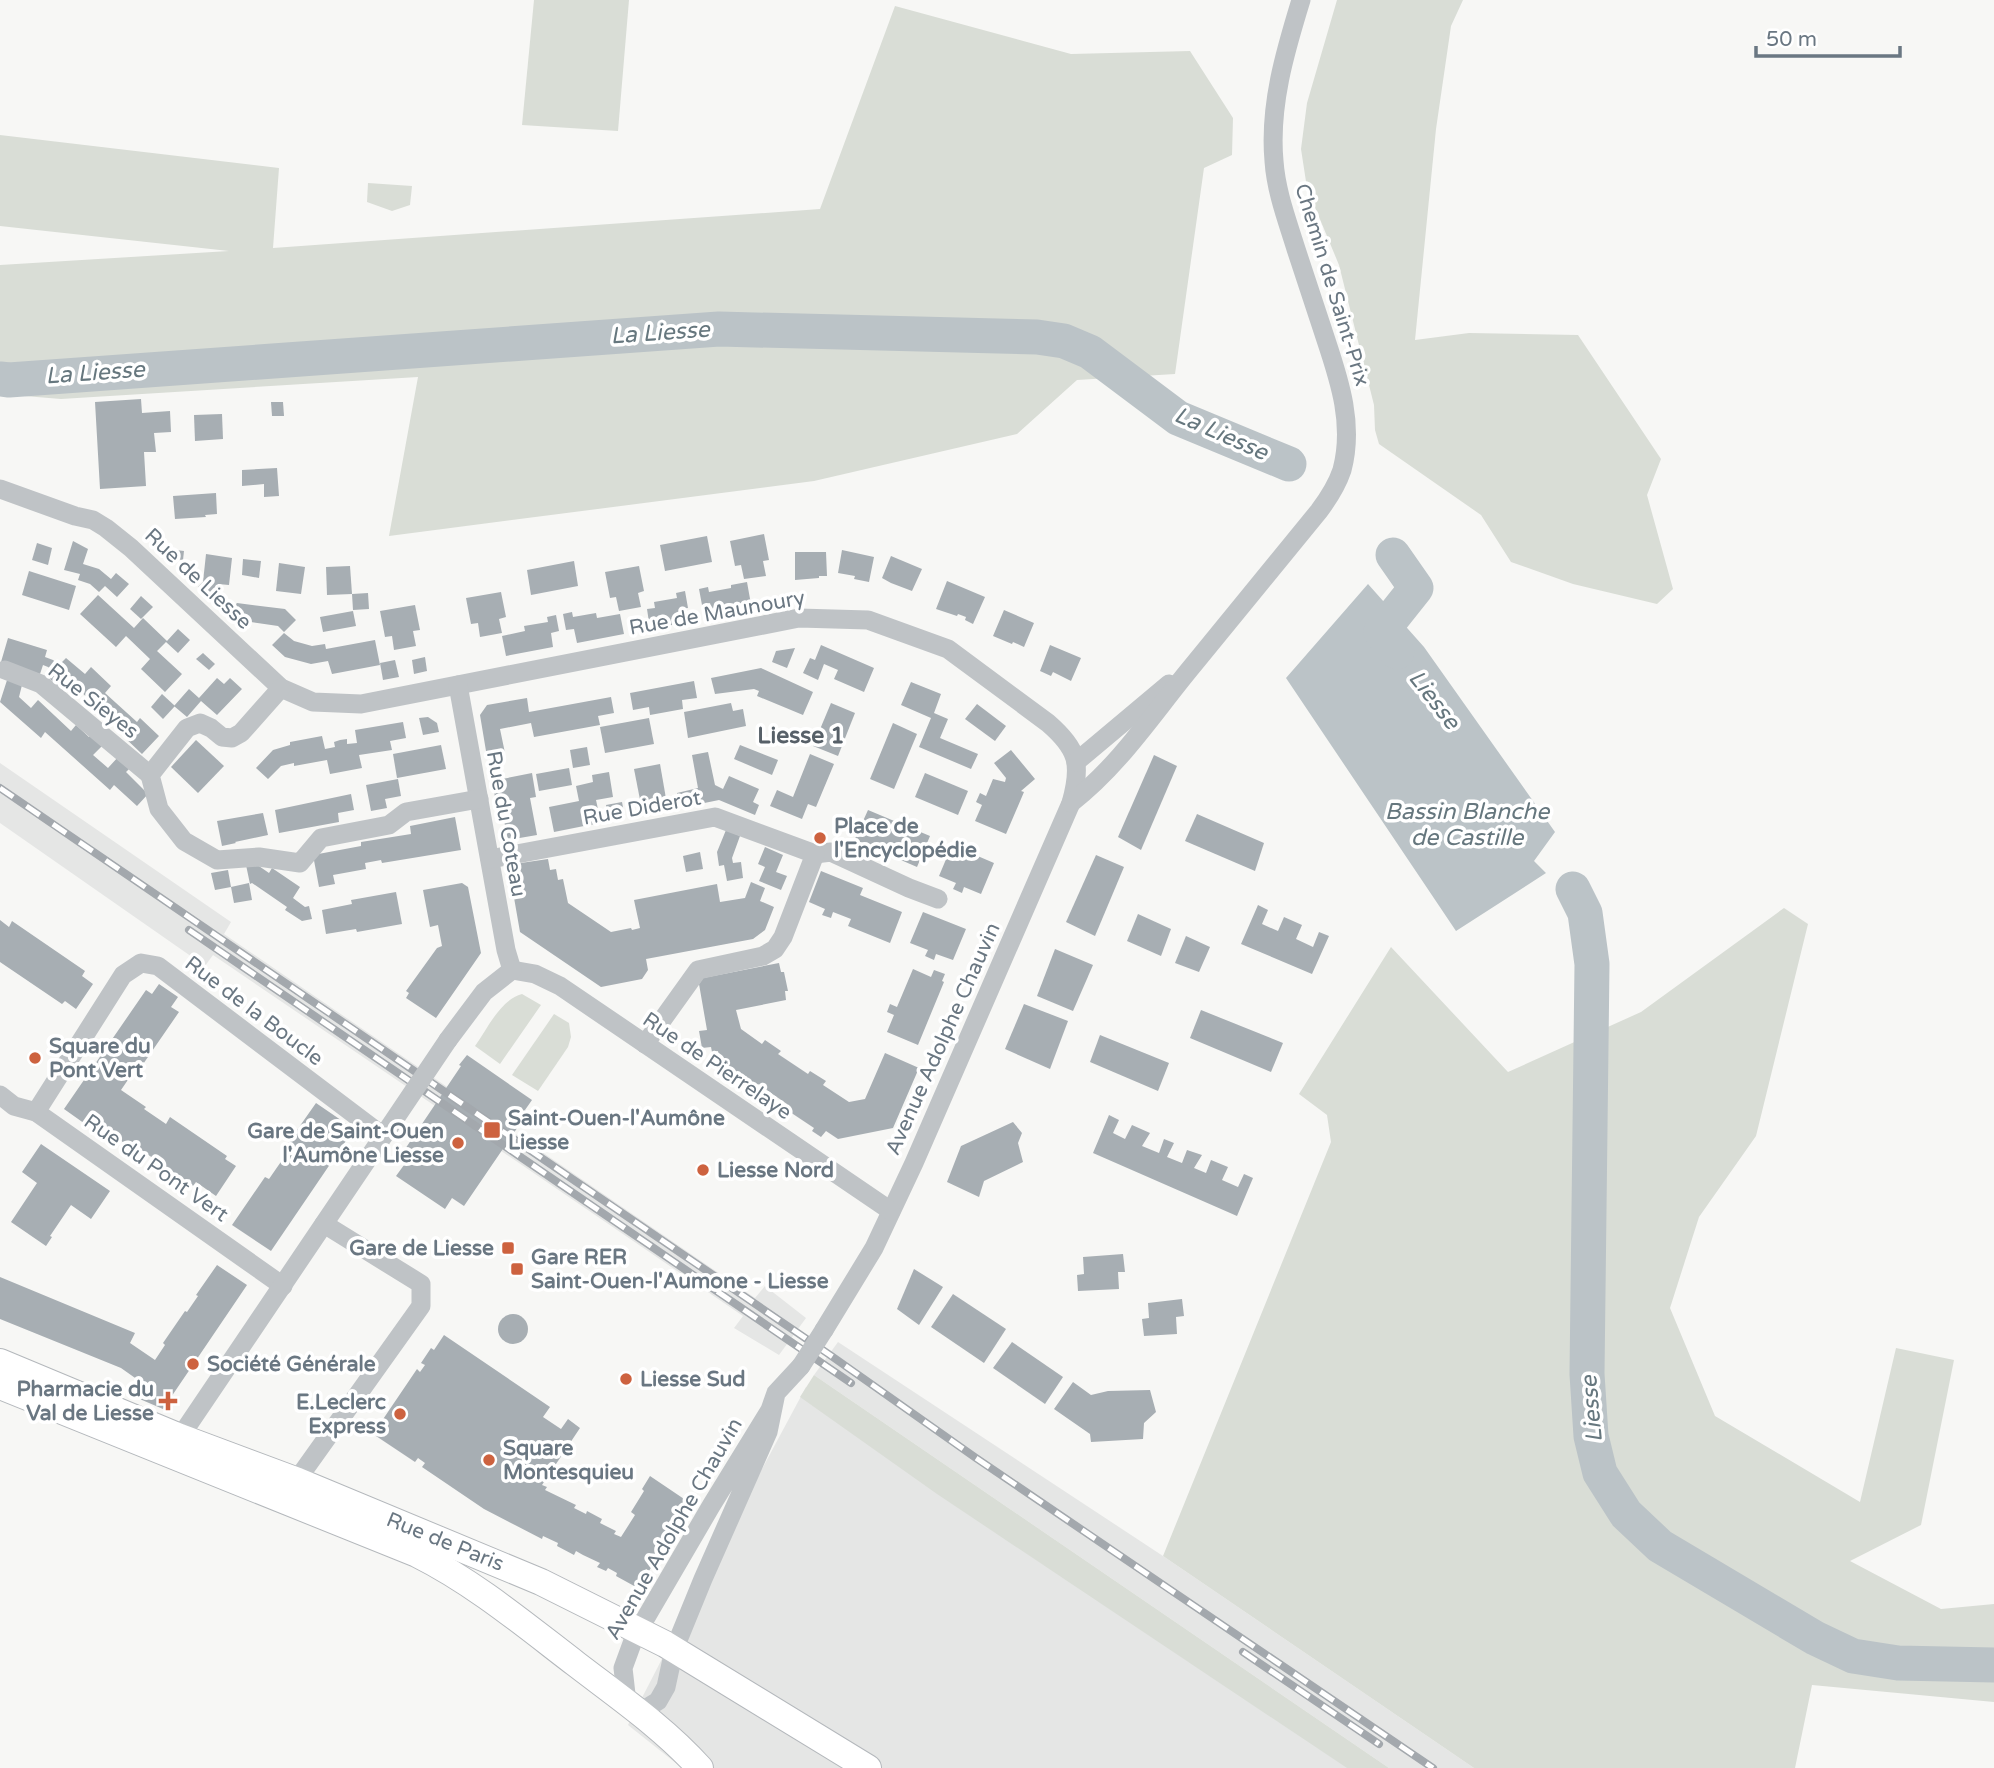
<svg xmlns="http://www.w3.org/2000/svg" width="1994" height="1768" font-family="'Varela Round',sans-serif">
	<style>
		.built { fill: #e5e6e5 }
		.green { fill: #d9ddd6 }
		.water { fill: #bbc3c7 }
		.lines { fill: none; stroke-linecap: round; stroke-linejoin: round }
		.river { stroke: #bbc3c7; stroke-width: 35 }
		.building { fill: #a7aeb3 }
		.secondary-casing { stroke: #b4b8bc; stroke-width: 28 }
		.street { stroke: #bfc3c6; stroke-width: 19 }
		.secondary { stroke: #fff; stroke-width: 26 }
		.rail-casing { stroke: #a3a8ad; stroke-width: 8 }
		.rail { stroke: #fff; stroke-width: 5; stroke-dasharray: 16; stroke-linecap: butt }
		.street-bridge { stroke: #bfc3c6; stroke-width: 19 }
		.poi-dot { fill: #cd623f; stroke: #fff; stroke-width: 2.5 }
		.labels { text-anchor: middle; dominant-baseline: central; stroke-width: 7; stroke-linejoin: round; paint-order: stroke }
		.street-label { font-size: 21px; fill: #6a7782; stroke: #fff }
		.poi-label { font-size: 21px; font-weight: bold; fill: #6a7782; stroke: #fff; text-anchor: start }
		.water-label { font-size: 23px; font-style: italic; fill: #66777e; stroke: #fff }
		.neighbourhood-label { font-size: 23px; font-weight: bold; fill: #576068; stroke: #fff }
	</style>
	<rect width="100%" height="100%" fill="#f7f7f5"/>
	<!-- built -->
	<g class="built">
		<polygon points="0,763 231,922 224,934 755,1298 765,1286 806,1318 779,1355 734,1328 743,1316 538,1176 213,955 205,966 0,823"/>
		<polygon points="838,1342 1163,1556 1474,1768 1389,1768 814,1375"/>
		<polygon points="806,1387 1358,1768 682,1768 628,1725 703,1579"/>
	</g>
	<!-- green -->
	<g class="green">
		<polygon points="534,0 629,0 618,131 522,125"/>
		<polygon points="1337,0 1463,0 1451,26 1436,129 1415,340 1469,333 1578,335 1661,459 1647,495 1673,589 1657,604 1573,584 1511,562 1481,515 1379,444 1375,430 1374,405 1339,265 1307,188 1301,149 1307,103"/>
		<polygon points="895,6 1071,54 1190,51 1233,118 1232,155 1204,168 1175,374 1077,380 1017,434 814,481 389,536 418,377 61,399 0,394 0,265 229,251 0,226 0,135 279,168 273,248 820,209"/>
		<polygon points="368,183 412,186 410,205 392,211 367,202"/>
		<polygon points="1784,908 1808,924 1756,1136 1699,1217 1670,1308 1715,1416 1860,1502 1896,1348 1954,1360 1921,1525 1850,1561 1941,1609 1994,1604 1994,1702 1812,1685 1795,1768 1474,1768 1163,1556 1331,1142 1327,1115 1299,1094 1391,947 1508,1072 1641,1012"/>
		<path d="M522,994L541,1005L500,1064L475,1046C488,1028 500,1000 522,994Z"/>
		<polygon points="554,1014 569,1023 571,1037 568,1047 538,1091 512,1075"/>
		<polygon points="814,1375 1389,1768 1347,1768 937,1494 800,1397"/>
	</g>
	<!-- water -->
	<polygon class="water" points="1368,584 1424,647 1555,832 1534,861 1546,873 1456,931 1286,678"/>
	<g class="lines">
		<!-- river -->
		<g class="river">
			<polyline points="0,379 9,380 719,329 1037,337 1064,341 1090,352 1178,418 1289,464"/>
			<polyline points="1393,555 1416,588 1381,632 1397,652"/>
			<polyline points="1573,889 1585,913 1592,964 1587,1374 1591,1436 1600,1473 1626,1514 1660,1546 1815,1638 1853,1656 1898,1663 1994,1665"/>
		</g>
	</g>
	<!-- building -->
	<g class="building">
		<polygon points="141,399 142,413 170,411 171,432 154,433 156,452 144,452 146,486 100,489 95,402"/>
		<polygon points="271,402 283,402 284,416 272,416"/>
		<polygon points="222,414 223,439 195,441 194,415"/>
		<polygon points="277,468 279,496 264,497 264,484 242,486 242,470"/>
		<polygon points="216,493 217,514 205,515 206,517 175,519 173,496"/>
		<polygon points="764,534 769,560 763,561 766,576 744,579 741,565 735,566 730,541"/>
		<polygon points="707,536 712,562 665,571 660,545"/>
		<polygon points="73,541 88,549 83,564 99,569 111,579 116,573 129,584 117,597 105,586 99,592 90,584 78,580 80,574 64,570"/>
		<polygon points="37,543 52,548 48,565 32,560"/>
		<polygon points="168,549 184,551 183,560 166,558"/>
		<polygon points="842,550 874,557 869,582 854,579 855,576 838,573"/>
		<polygon points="795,552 826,552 827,576 819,576 819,578 795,580"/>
		<polygon points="206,554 232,558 229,585 218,584 218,592 211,599 198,587 203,582"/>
		<polygon points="891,556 922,569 912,591 891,583 882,578"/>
		<polygon points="243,559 261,561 259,578 242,575"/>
		<polygon points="574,561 578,586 531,595 527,570"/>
		<polygon points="279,563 305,567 301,594 276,591"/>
		<polygon points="350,566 352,594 327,595 326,567"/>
		<polygon points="639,566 644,591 638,593 641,607 619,611 616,597 610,598 605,572"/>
		<polygon points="29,571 76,586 69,610 22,595"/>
		<polygon points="947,581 985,597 973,624 965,620 966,617 958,614 957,616 936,609"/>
		<polygon points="747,582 752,610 713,617 710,603 702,605 699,589 708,587 709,592 731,588 731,585"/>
		<polygon points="685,591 688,608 680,609 683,623 650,629 647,609 655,608 654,602 677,598 676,593"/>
		<polygon points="501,592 506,617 499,619 502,633 480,637 478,623 471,624 466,598"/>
		<polygon points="368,593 369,609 353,610 352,594"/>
		<polygon points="98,595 134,628 143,618 167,641 178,629 190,640 178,653 166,642 157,651 182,674 165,692 141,669 150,659 126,636 116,647 80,614"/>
		<polygon points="141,596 153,607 141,619 130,609"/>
		<polygon points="237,603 285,609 296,620 284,632 278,626 244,621 240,626 227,614"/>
		<polygon points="415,605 420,630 413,631 416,646 394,650 392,636 385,637 380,611"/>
		<polygon points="1004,610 1034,623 1024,647 1013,642 1012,644 993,636"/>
		<polygon points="353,611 356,626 323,632 320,617"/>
		<polygon points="572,612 573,617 596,613 597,618 620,614 624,634 577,643 574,629 566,630 563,614"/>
		<polygon points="556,615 559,631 551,633 553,647 506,656 502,636 525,631 524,626 548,622 547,617"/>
		<polygon points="284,633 294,641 312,646 325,644 326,649 375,640 380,665 332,674 328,661 311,664 285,657 272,645"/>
		<polygon points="8,638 47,650 45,657 53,660 59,665 66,658 85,674 91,667 111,686 105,693 137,722 140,718 159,736 142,754 123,736 126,733 68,680 60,688 48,677 53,671 48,667 43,665 40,674 1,662"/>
		<polygon points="821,645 874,668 864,692 834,679 838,670 824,664 818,680 803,673 810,658 815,660"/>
		<polygon points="1050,645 1081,658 1071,681 1053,672 1051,676 1040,671"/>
		<polygon points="795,648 787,668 772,662 776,651"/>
		<polygon points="203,653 215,664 209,670 196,659"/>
		<polygon points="425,657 427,671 414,674 412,660"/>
		<polygon points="395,660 399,677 383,680 380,663"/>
		<polygon points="761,668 813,692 803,715 757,696 759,691 754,689 715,694 711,678"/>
		<polygon points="8,677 23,681 19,697 31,708 38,700 71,731 76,725 89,737 93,732 105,743 93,755 108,768 119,756 131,767 126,772 148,794 137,806 114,785 110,790 45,732 41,738 0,702"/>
		<polygon points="217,678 224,684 230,678 242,689 217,715 201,701 187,717 174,706 189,689 199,698"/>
		<polygon points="694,681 697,698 682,700 683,709 650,715 649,707 633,710 630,693"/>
		<polygon points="911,682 941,694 934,713 948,719 940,738 978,754 971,769 919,747 931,718 901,705"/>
		<polygon points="162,694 175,706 163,719 151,707"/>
		<polygon points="611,697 614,713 598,716 600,725 534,737 531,723 500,729 505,753 487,757 480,715 487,705 527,698 529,712"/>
		<polygon points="731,703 733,711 743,709 746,726 688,738 684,712"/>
		<polygon points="831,703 855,713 838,756 813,746"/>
		<polygon points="977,704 1006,726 995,741 965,719"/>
		<polygon points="428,717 437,723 439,732 423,735 419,718"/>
		<polygon points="649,718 654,744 605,753 600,727"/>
		<polygon points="403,722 406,738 390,741 392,750 359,755 362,768 330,774 327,760 294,766 294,763 281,766 268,779 256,768 273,750 290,745 290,742 322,736 325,749 335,747 334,742 340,740 347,739 347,744 357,743 355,730"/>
		<polygon points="893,723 917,734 894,789 870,779"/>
		<polygon points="196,740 224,766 198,793 171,767"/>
		<polygon points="441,745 446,769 397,778 393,754"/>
		<polygon points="740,745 778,760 772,775 734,759"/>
		<polygon points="587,747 590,765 573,768 570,750"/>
		<polygon points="1011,750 1035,779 1021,791 1024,792 1006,834 975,821 982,805 976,802 980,793 986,796 993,779 1005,782 1006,778 994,763"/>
		<polygon points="708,752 715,785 723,789 729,776 759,789 753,802 759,805 755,815 719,800 680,808 677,793 698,788 692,755"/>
		<polygon points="810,754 834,764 816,807 808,804 802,819 770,806 777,790 793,797"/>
		<polygon points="1154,755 1177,766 1141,850 1118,837"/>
		<polygon points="660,764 668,810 643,815 634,769"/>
		<polygon points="569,768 572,785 539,791 536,774"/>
		<polygon points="609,772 613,797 596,800 601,823 590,825 587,810 581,811 584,826 554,832 549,807 579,801 576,786 593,782 592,775"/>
		<polygon points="532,773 536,797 530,798 537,835 508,840 499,796 495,797 492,781"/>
		<polygon points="925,773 968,791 958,815 915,797"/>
		<polygon points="398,779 401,796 385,799 387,808 371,811 366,785"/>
		<polygon points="351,794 354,810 338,813 339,822 279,833 275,810"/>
		<polygon points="622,802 625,818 609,821 606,805"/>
		<polygon points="868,810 930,836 917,867 880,851 878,857 869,854 871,848 854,841"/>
		<polygon points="263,813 268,835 235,842 236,843 222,846 217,821"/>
		<polygon points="1197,814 1264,843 1255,871 1185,841"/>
		<polygon points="455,817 461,850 382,863 381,860 365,863 366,869 333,875 335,884 319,887 313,855 361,846 361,842 411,834 410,826"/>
		<polygon points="726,830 740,836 732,858 733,863 741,862 743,878 727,881 724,865 719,866 717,852"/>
		<polygon points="952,845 994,863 981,894 964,887 962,893 953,889 956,883 939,876"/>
		<polygon points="765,847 783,855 776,872 787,876 781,890 759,881 765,867 758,864"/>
		<polygon points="700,852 703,869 686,872 683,856"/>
		<polygon points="1096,855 1124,867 1095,936 1066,922"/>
		<polygon points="548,859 550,870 556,869 558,880 563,879 568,903 611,932 631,928 632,930 640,928 634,900 717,884 720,902 745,898 751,882 765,888 760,901 774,907 765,930 753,939 646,959 648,970 642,979 601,987 520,932 509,869 514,864"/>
		<polygon points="256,864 269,873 272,868 300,887 293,898 305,907 309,906 312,919 302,921 285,910 287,907 252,883 250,884 246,865"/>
		<polygon points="228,870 231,887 249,883 252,900 234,903 231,887 215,890 211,873"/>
		<polygon points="821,871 863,888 860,895 902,912 890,943 848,926 851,919 833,912 831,918 822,915 825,909 809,902"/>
		<polygon points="462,883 468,887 481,953 436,1018 406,998 409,993 406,991 437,948 442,946 438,925 430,927 423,890"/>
		<polygon points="396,892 402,924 357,932 356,929 326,934 322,910 352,904 351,900"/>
		<polygon points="1258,905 1268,910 1262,924 1278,931 1284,917 1302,925 1296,939 1313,947 1319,932 1329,936 1312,974 1241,944"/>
		<polygon points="923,912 966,929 953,960 936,954 934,960 925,956 928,950 910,943"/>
		<polygon points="1138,914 1171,929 1161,956 1127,941"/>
		<polygon points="0,920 9,927 12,921 85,971 82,976 93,984 76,1009 65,1001 62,1004 0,962"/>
		<polygon points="1186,936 1210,947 1199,972 1175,963"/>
		<polygon points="1055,949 1093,965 1073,1011 1037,996"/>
		<polygon points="779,963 781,972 784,972 788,991 785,991 786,1000 736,1010 741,1029 762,1044 765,1040 781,1051 778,1054 808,1074 810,1071 826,1081 823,1085 849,1102 865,1099 885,1053 919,1068 893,1128 838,1139 826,1131 821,1137 812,1131 814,1128 784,1108 787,1104 758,1084 755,1088 740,1078 738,1081 723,1071 725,1068 720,1065 718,1051 712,1052 711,1047 702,1048 699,1031 707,1030 699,984 703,978"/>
		<polygon points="913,969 931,977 934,970 945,974 942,981 944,982 918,1045 887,1032 894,1015 887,1012 890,1004 897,1007"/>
		<polygon points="159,984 178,997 171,1007 179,1012 139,1070 136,1068 121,1090 146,1107 144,1109 166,1124 170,1117 227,1156 225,1159 236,1166 216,1196 196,1182 193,1186 137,1147 135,1150 91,1121 88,1126 64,1109 146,990 152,994"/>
		<polygon points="1024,1004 1068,1021 1050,1069 1005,1049"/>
		<polygon points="1201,1010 1283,1043 1271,1072 1190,1038"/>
		<polygon points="1100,1035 1169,1063 1158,1091 1090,1062"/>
		<polygon points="467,1055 532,1100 525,1110 528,1112 464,1206 452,1198 445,1209 396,1176 404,1165 397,1161 461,1066 459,1065"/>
		<polygon points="316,1103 354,1129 271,1251 232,1225 265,1177 269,1179 287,1153 283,1150"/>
		<polygon points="1109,1115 1119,1120 1113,1133 1125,1139 1132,1125 1150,1133 1142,1146 1159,1153 1164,1139 1174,1143 1167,1157 1182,1163 1187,1150 1202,1155 1194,1168 1206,1173 1211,1160 1228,1167 1222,1180 1238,1187 1244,1174 1253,1178 1237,1216 1093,1153"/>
		<polygon points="1013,1122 1022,1133 1018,1143 1023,1162 984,1181 979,1197 947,1182 961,1146"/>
		<polygon points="41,1144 110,1191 91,1219 71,1205 50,1236 52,1237 46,1246 11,1222 37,1183 22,1172"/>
		<polygon points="1123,1254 1125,1272 1118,1272 1119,1289 1078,1291 1077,1275 1084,1274 1083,1257"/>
		<polygon points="217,1265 247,1285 163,1409 128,1394 138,1380 121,1368 0,1319 0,1277 135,1333 130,1343 155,1360 165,1345 163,1343 185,1311 187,1312 198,1296 196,1295"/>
		<polygon points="914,1269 943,1287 919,1325 897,1309"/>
		<polygon points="953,1294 1006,1329 984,1363 931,1327"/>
		<polygon points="1182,1299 1184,1316 1176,1317 1177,1334 1144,1336 1142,1319 1149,1318 1148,1303"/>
		<circle cx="513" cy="1329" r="15"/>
		<polygon points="444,1335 550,1407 543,1417 561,1429 568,1419 580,1428 542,1485 547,1487 545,1490 576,1505 574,1508 586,1514 587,1511 602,1519 600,1523 616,1531 614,1534 621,1537 635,1515 631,1512 644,1491 642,1489 650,1476 690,1503 675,1526 671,1525 667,1531 671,1534 666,1542 663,1540 655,1554 658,1556 649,1571 646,1569 636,1587 616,1576 617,1573 608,1568 606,1571 597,1567 600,1563 583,1555 576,1551 574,1555 557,1546 558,1543 543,1536 542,1539 484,1509 422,1467 425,1463 418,1458 415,1462 373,1434 417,1369 420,1372 425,1365 421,1363 431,1348 434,1350"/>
		<polygon points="1012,1342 1063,1377 1045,1404 993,1368"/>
		<polygon points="1073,1382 1091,1395 1108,1391 1150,1390 1156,1412 1144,1423 1143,1439 1091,1442 1090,1434 1054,1409"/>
	</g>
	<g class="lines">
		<defs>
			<g id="secondary">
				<polyline points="0,1362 180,1437 298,1481 541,1582 665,1644 868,1768"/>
				<path d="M0,1386L417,1554C475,1583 525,1625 576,1664C619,1697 664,1728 700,1768"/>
			</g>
		</defs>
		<!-- secondary casing -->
		<use href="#secondary" class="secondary-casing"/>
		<!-- street -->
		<g class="street">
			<path d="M0,489L75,516L93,520L106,528L131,548L281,688L313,702L361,704L799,618L868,620L948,649L1048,723C1078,749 1082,764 1071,803L914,1163L874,1248L824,1330"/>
			<polyline points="5,670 41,684 150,775"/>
			<polyline points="458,685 506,950 512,970"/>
			<polyline points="281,688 241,733 232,738 222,737 211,728 200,723 187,728 150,775 159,809 184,841 217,860 259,857 300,863 321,838 389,825 406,812 479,799"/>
			<polyline points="1076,762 1169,684"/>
			<path d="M1071,803C1121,764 1154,712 1194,664C1236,613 1277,562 1319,511C1328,499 1337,485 1342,470C1354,425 1340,382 1326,340C1316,309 1306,279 1296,249C1287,220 1276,191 1274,161C1269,106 1285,52 1301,0"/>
			<polyline points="815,854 831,852 909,888 938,899"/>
			<polyline points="490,859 715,817 815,854 783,937 775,949 763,956 698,970 645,1044"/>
			<polyline points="512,970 535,974 560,986 891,1211"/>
			<polyline points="448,1040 484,992 512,970"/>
			<polyline points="0,1095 14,1106 36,1112 283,1286"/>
			<polyline points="36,1112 123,975 141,963 158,966 383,1136"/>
			<polyline points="776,1393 768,1432 703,1579 674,1650 666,1687 658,1701 645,1709 631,1706 626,1694 623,1668 634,1638 711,1506 770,1410 776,1393 801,1366"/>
			<polyline points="176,1449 180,1437 388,1129"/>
			<polyline points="289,1491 421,1306 421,1284 324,1224"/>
		</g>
		<!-- secondary -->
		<use href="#secondary" class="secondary"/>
		<defs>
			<g id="rail">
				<polyline points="0,788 830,1355 976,1458 1433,1768"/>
				<polyline points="189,930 851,1383"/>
				<polyline points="1243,1652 1379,1744"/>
			</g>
		</defs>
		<!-- rail casing -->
		<use href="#rail" class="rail-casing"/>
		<!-- rail -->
		<use href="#rail" class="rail"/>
		<!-- street-bridge -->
		<g class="street-bridge">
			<polyline points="388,1129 448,1040"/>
			<polyline points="801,1366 824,1330"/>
		</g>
	</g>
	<!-- markers -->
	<g class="poi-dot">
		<circle cx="820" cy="838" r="7"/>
		<circle cx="35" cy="1058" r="7"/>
		<rect x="483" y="1121" width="18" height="18" rx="3.5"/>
		<circle cx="458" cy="1143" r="7"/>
		<circle cx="703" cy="1170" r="7"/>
		<rect x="501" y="1241" width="14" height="14" rx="3.5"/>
		<rect x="510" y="1262" width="14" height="14" rx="3.5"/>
		<circle cx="193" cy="1364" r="7"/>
		<circle cx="626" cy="1379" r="7"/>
		<path d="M164.5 1390.5h7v7h7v7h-7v7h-7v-7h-7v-7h7z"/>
		<circle cx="400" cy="1414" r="7"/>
		<circle cx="489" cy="1460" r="7"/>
	</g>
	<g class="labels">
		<!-- street labels -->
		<g class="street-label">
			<text transform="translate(1332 285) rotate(73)">Chemin de Saint-Prix</text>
			<text transform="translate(198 579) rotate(43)">Rue de Liesse</text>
			<text transform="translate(717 613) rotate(-10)">Rue de Maunoury</text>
			<text transform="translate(93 701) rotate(38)">Rue Sieyes</text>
			<text transform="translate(642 808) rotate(-10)">Rue Diderot</text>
			<text transform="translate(506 824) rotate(80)">Rue du Coteau</text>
			<text transform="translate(254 1011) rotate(37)">Rue de la Boucle</text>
			<text transform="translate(943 1039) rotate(-66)">Avenue Adolphe Chauvin</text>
			<text transform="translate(717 1066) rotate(34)">Rue de Pierrelaye</text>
			<text transform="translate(156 1168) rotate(35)">Rue du Pont Vert</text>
			<text transform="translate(674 1529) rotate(-60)">Avenue Adolphe Chauvin</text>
			<text transform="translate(445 1542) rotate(22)">Rue de Paris</text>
		</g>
		<!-- poi labels -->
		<g class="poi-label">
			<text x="834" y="826">Place de<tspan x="834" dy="24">l'Encyclopédie</tspan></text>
			<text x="49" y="1046">Square du<tspan x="49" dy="24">Pont Vert</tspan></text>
			<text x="508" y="1118">Saint-Ouen-l'Aumône<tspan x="508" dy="24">Liesse</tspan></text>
			<text x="444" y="1131" text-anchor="end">Gare de Saint-Ouen<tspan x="444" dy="24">l'Aumône Liesse</tspan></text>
			<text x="717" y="1170">Liesse Nord</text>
			<text x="494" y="1248" text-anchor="end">Gare de Liesse</text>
			<text x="531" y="1257">Gare RER<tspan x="531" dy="24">Saint-Ouen-l'Aumone - Liesse</tspan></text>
			<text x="207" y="1364">Société Générale</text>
			<text x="640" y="1379">Liesse Sud</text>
			<text x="154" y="1389" text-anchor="end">Pharmacie du<tspan x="154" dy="24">Val de Liesse</tspan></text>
			<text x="386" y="1402" text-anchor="end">E.Leclerc<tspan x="386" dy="24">Express</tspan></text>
			<text x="503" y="1448">Square<tspan x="503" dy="24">Montesquieu</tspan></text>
		</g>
		<!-- water labels -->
		<g class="water-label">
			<text transform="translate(660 333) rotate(-4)">La Liesse</text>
			<text transform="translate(95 373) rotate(-4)">La Liesse</text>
			<text transform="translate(1221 434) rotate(24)">La Liesse</text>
			<text transform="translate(1434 700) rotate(52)">Liesse</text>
			<text x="1467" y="812">Bassin Blanche<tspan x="1467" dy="26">de Castille</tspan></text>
			<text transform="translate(1592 1409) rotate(-95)">Liesse</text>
		</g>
		<!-- neighbourhood labels -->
		<g class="neighbourhood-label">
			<text x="801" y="736">Liesse 1</text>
		</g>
	</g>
	<!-- scale -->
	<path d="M1756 46v10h144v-10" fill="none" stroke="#6a7782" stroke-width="3.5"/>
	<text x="1766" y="46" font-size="21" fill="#6a7782" stroke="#ffffff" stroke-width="5" paint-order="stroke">50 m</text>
</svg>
